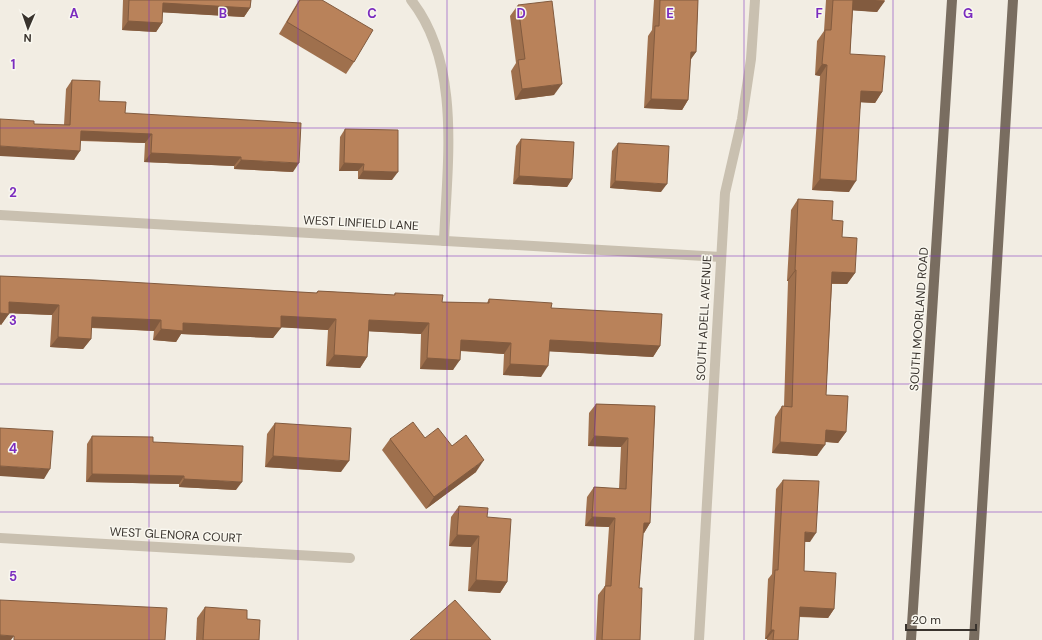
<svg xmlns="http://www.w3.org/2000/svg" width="1042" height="640" font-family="'DM Sans',sans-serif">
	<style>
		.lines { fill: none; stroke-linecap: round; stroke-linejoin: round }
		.minor { stroke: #c9c0b0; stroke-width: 10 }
		.major { stroke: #796d60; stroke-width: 10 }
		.wall { fill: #9f704d }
		.shaded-wall { fill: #825b3f }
		.building { fill: #b9825a; stroke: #825b3f }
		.grid { fill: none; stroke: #7b2cbf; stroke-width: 1; stroke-opacity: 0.55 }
		.labels { text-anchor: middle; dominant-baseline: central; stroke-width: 3; stroke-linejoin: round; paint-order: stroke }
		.street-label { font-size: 12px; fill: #39332d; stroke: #f9f7ef }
		.grid-label { font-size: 13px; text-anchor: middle; font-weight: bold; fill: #7b2cbf; stroke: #f9f7ef; stroke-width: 3; stroke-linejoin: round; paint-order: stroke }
	</style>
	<rect width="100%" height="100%" fill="#f2ede3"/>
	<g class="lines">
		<!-- minor -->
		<g class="minor">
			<path d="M411,0C462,64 447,164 444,241"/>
			<polyline points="0,215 721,257"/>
			<polyline points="0,538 350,558"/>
			<polyline points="699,640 725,193 742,119 751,59 755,0"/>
		</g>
		<!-- major -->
		<g class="major">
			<polyline points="911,640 952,0"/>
			<polyline points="974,640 1013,0"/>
		</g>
	</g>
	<!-- wall -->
	<g class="wall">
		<polygon points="123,0 251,0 250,8 244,17 162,12 162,23 156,32 122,30"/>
		<polygon points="299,0 322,0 354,62 346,74 279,34"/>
		<polygon points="654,0 698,0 696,52 690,60 688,100 682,110 644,108 648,36 652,30"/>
		<polygon points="826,0 885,0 877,12 853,10 850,54 882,92 875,103 861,102 849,192 812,190 820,76 815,75 817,41 824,31"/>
		<polygon points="518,5 554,95 515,100 511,71 516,63 510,16"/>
		<polygon points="72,80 99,101 125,113 293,172 234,169 234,166 144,162 145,143 81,141 74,160 34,124 64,125 66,89"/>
		<polygon points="345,129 392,180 358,179 358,171 339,171 340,137"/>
		<polygon points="521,139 572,179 567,187 513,184 516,146"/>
		<polygon points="618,143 661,192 610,188 612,151"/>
		<polygon points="798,199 832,220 842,237 855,273 847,284 832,284 826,395 846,432 838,443 825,442 817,456 772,453 775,417 782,406 784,406 788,281 787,281 791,210"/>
		<polygon points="0,276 316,293 318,291 394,295 395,293 442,302 487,303 489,299 551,308 660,346 653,357 549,351 541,377 503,375 504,354 460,351 453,370 420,369 421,334 369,331 367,357 360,368 326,366 328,330 281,327 273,338 181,334 176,342 153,340 154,331 91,328 91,339 83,349 50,347 52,315 9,313 1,325 0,324"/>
		<polygon points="596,404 655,406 650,523 644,533 643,533 639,588 640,640 596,640 598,595 605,586 609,527 585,526 587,497 594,487 619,489 621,447 588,446 589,413"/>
		<polygon points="275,423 341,472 265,467 267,434"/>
		<polygon points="92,436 153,442 236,490 179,487 179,484 86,482 87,444"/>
		<polygon points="425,438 452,446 476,472 426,509 382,450 390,439"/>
		<polygon points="783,480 810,542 805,542 804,571 834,609 828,618 799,617 798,640 767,640 767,639 765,639 768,579 772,574 776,489"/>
		<polygon points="459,506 487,517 507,582 500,593 468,591 471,547 449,546 451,517"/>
		<polygon points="205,607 247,619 259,640 196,640 197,618"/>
	</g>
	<!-- shaded-wall -->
	<g class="shaded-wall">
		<polygon points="852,0 875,0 885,1 877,12 846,10"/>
		<polygon points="163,3 250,8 244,17 156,12"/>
		<polygon points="128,21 162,23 156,32 122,30"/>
		<polygon points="691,52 696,52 689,62"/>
		<polygon points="822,64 827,65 820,76 815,75"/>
		<polygon points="562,84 554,95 515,100 522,89"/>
		<polygon points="861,91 882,92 875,103 854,102"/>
		<polygon points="651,99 688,100 682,110 644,108"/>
		<polygon points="81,131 152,134 145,143 75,140"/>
		<polygon points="0,146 80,151 74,160 0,156"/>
		<polygon points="151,153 241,157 234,166 144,162"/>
		<polygon points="241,160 299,163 293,172 234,169"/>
		<polygon points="344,163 364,164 358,171 339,171"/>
		<polygon points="363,171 398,172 392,180 358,179"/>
		<polygon points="519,176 572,179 567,187 513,184"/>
		<polygon points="820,179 856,181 849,192 812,190"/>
		<polygon points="615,181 667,184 661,192 610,188"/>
		<polygon points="795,270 796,270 788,281 787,281"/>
		<polygon points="832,272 855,273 847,284 824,283"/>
		<polygon points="9,302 59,305 52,315 2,313"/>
		<polygon points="0,313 9,314 1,325 0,324"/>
		<polygon points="281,316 336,319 328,330 274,327"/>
		<polygon points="92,317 161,320 154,331 84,327"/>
		<polygon points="369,320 429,323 421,334 362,331"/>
		<polygon points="183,323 281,328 273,338 181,334 176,342 153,340 161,329"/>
		<polygon points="58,337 91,339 83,349 50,347"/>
		<polygon points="461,340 511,343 504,354 454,350"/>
		<polygon points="550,340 660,346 653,357 542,351"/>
		<polygon points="334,355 367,357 360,368 326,366"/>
		<polygon points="427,358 460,360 453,370 420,369"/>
		<polygon points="510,364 548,366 541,377 503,375"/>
		<polygon points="826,430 846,432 838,443 818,441"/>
		<polygon points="594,436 628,438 621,447 588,446"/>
		<polygon points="780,442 825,445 817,456 772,453"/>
		<polygon points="273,456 349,461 341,472 265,467"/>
		<polygon points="484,460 476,472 426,509 434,497"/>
		<polygon points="0,466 50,469 44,479 0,476"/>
		<polygon points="92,474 184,476 179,484 86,482"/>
		<polygon points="184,479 242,482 236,490 179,487"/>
		<polygon points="592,517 615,518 609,527 585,526"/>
		<polygon points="644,523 650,523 644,533 637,532"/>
		<polygon points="805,532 816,533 810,542 799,541"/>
		<polygon points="457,535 479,536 471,547 449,546"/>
		<polygon points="476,580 507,582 500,593 468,591"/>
		<polygon points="800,607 834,609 828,618 793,616"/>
		<polygon points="771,630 774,630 767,639 765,639"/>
		<polygon points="0,635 14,636 11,640 0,640"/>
	</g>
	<!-- building -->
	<g class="building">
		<polygon points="129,0 251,0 250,8 163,3 162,23 128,21"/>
		<polygon points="300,0 322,0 373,30 354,62 287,22"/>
		<polygon points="660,0 698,0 696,52 691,52 688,100 651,99 655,26 659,26"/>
		<polygon points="833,0 853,0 850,54 885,56 882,92 861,91 856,181 820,179 827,65 822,64 825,30 831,30"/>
		<polygon points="552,1 562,84 522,89 518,60 525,59 518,5"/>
		<polygon points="72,80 100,81 99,101 126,102 125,113 301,123 299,163 241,160 241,157 151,153 152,134 81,131 80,151 0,146 0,119 34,121 34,124 70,125"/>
		<polygon points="345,129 398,130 398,172 363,171 364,164 344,163"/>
		<polygon points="521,139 574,142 572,179 519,176"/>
		<polygon points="618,143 669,146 667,184 615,181"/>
		<polygon points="798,199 833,201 832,220 843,221 842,237 857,238 855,273 832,272 826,395 848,396 846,432 826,430 825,445 780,442 782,406 792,407 796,270 795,270"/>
		<polygon points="0,276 94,280 317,293 318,291 395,295 395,293 443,295 442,302 489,303 489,299 552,303 551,308 662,314 660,346 550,340 548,366 510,364 511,343 461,340 460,360 427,358 429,323 369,320 367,357 334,355 336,319 281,316 281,328 183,323 183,331 161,329 161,320 92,317 91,339 58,337 59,305 9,302 9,314 0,313"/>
		<polygon points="596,404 655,406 650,523 644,523 639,588 642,588 640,640 602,640 605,586 611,586 615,518 592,517 594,487 626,489 628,438 594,436"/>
		<polygon points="413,422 425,438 438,428 452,446 466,435 484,460 434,497 390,439"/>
		<polygon points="275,423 351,428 349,461 273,456"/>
		<polygon points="0,428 53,431 50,469 0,466"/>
		<polygon points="92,436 153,437 153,442 243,446 242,482 184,479 184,476 92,474"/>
		<polygon points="783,480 819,481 816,533 805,532 804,571 836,573 834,609 800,607 798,640 773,640 774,630 771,630 775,570 778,570"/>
		<polygon points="459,506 488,508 487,517 511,519 507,582 476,580 479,536 457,535"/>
		<polygon points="0,600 167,608 165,640 14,640 14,636 0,635"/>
		<polygon points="455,600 491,640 410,640"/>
		<polygon points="205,607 247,610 247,619 260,620 259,640 203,640"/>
	</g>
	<!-- grid -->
	<path class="grid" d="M149,0V640M298,0V640M447,0V640M595,0V640M744,0V640M893,0V640M0,128H1042M0,256H1042M0,384H1042M0,512H1042"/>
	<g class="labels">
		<!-- street labels -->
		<g class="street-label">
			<text transform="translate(361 223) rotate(3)">WEST LINFIELD LANE</text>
			<text transform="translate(704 318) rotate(-87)">SOUTH ADELL AVENUE</text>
			<text transform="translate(919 319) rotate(-86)">SOUTH MOORLAND ROAD</text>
			<text transform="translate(176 535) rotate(3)">WEST GLENORA COURT</text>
		</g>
	</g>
	<g class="grid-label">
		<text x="74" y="18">A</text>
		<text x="223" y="18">B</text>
		<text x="372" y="18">C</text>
		<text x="521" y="18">D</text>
		<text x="670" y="18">E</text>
		<text x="819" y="18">F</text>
		<text x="968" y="18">G</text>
		<text x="13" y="69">1</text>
		<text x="13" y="197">2</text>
		<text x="13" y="325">3</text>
		<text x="13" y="453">4</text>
		<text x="13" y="581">5</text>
	</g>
	<!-- north arrow -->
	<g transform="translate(28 28) rotate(182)" stroke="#f9f7ef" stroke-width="3" paint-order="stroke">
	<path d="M0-3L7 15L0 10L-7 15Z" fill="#39332d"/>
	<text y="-6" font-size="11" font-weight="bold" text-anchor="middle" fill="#39332d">N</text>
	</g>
	<!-- scale -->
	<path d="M906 624v6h70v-6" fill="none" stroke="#39332d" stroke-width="2"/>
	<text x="912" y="624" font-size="12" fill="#39332d" stroke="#f9f7ef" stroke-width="3" paint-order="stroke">20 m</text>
</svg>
